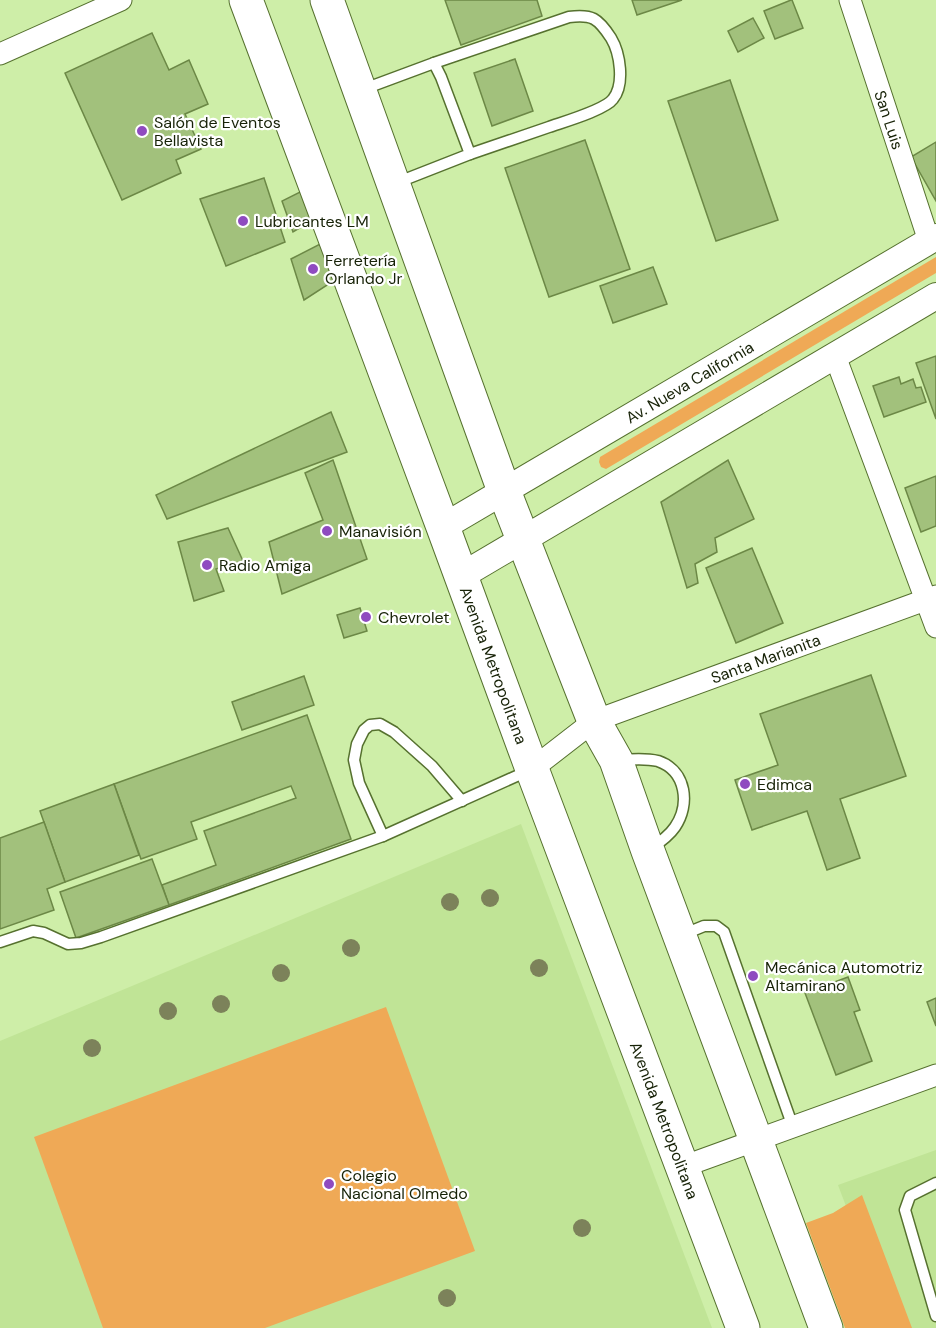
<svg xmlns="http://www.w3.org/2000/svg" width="936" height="1328" font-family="'DM Sans',sans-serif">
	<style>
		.built { fill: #c0e496 }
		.green { fill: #efa956 }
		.building { fill: #a2c17c; stroke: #6c8846; stroke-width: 1.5 }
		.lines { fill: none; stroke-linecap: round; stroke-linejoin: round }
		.service-casing { stroke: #56712f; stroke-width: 13 }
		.minor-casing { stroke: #56712f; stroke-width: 23 }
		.tertiary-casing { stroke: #56712f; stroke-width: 28 }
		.trunk-casing { stroke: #56712f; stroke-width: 35 }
		.service { stroke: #fff; stroke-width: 10 }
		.minor { stroke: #fff; stroke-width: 21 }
		.tertiary { stroke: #fff; stroke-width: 26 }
		.trunk { stroke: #fff; stroke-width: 33 }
		.tree { fill: #7c825a }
		.poi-dot { fill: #8f4bc0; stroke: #fff; stroke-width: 2 }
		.labels { text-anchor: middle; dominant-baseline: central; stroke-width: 4.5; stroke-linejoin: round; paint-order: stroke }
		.street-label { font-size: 16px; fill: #172207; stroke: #fff }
		.poi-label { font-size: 16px; fill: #172207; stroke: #fff; text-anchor: start }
	</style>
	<rect width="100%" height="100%" fill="#ceeea8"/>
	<!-- built -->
	<g class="built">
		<polygon points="521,824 712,1328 0,1328 0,1041"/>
		<polygon points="936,1150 936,1328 892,1328 838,1185"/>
	</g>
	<!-- green -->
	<g class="green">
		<polygon points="936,257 936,273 606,469 601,467 599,462 600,457"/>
		<polygon points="386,1007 475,1251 265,1328 103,1328 34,1137"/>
		<polygon points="862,1195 912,1328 845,1328 806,1223 833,1213"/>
	</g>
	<!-- building -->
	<g class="building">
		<polygon points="445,0 537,0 542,16 461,45"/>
		<polygon points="632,0 682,0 637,15"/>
		<polygon points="791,0 792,0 803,28 775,39 764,11"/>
		<polygon points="753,18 764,38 738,52 728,31"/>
		<polygon points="152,33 169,70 189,60 208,104 185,114 201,149 176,160 181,173 122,200 65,73"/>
		<polygon points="515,59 533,111 492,126 474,73"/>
		<polygon points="730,80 778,220 716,241 668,101"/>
		<polygon points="585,140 630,269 549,297 505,168"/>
		<polygon points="936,142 936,201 911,157"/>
		<polygon points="264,178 285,242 226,266 200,199"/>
		<polygon points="306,189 315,219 293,232 282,201"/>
		<polygon points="324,242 335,280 304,300 291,259"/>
		<polygon points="653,267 667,304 613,323 600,286"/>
		<polygon points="936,356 936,419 916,363"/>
		<polygon points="899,377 901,384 913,379 916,388 921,387 926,402 884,417 873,386"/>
		<polygon points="331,412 347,452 167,519 156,495"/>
		<polygon points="333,460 367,559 282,594 269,542 323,520 305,473"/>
		<polygon points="728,460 754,519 715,538 717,552 695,564 698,583 687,588 661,502"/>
		<polygon points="936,476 936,526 921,532 905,488"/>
		<polygon points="228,528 243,561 216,569 224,591 194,601 178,542"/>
		<polygon points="752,548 783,623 736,643 706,568"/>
		<polygon points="360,608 367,631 344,638 337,615"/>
		<polygon points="871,675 906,776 840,799 860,858 827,870 807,811 752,830 735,780 778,765 760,714"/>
		<polygon points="304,676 314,705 242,730 232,702"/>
		<polygon points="307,715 351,839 169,905 162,885 216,865 204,831 296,798 291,786 191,822 197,839 141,859 114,784"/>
		<polygon points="114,784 139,855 65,882 40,811"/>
		<polygon points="44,822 65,882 47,889 54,910 0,929 0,838"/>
		<polygon points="152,859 169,905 76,938 60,892"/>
		<polygon points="848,977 860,1010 854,1012 872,1061 836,1075 805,993"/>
		<polygon points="936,998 936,1026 927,1002"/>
	</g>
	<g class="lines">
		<defs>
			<g id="service">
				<path d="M434,63L569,17C592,14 598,18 611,38C620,53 625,84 613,99C605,110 563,122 549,127C523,136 496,145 470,154"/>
				<polyline points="364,89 434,63 441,77 470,154 396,183"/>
				<path d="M621,760C633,759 646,758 658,761C687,771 690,805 675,827C669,836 659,843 650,849"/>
				<polyline points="383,836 359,783 354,760 357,744 364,730 370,725 380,724 394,732 432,766 462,801"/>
				<polyline points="682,935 704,926 716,926 724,932 793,1127"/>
				<polyline points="0,942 33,931 44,933 68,944 81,943 101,937 383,836 530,770"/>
				<polyline points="936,1183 910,1196 905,1210 936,1316"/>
			</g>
			<g id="minor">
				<path id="s1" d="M850,0L929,241"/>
				<polyline points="0,54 121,0"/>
				<polyline points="835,356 936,627"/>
				<path id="s2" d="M532,769L594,721L936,596"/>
				<polyline points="682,1167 936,1075"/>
			</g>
			<g id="tertiary">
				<path id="s3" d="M443,527L936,237"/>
				<polyline points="461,576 936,296"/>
			</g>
			<g id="trunk">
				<path id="s4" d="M246,0L443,527L532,769L743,1328"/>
				<polyline points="327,0 504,491 594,721 616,760 648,851 826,1328"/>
			</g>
		</defs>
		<!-- service casing -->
		<use href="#service" class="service-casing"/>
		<!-- minor casing -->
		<use href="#minor" class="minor-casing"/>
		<!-- tertiary casing -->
		<use href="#tertiary" class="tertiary-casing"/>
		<!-- trunk casing -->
		<use href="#trunk" class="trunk-casing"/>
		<!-- service -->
		<use href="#service" class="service"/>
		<!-- minor -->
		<use href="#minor" class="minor"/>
		<!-- tertiary -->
		<use href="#tertiary" class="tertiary"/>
		<!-- trunk -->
		<use href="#trunk" class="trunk"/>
	</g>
	<!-- trees -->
	<g class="tree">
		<circle cx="490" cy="898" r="9"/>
		<circle cx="450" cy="902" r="9"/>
		<circle cx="351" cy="948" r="9"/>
		<circle cx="539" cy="968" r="9"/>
		<circle cx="281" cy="973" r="9"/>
		<circle cx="221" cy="1004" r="9"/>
		<circle cx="168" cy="1011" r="9"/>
		<circle cx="92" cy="1048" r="9"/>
		<circle cx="582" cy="1228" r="9"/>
		<circle cx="447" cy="1298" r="9"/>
	</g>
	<!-- markers -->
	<g class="poi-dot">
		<circle cx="142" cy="131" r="6"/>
		<circle cx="243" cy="221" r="6"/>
		<circle cx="313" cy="269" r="6"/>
		<circle cx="327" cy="531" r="6"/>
		<circle cx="207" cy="565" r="6"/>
		<circle cx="366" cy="617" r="6"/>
		<circle cx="745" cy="784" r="6"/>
		<circle cx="753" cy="976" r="6"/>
		<circle cx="329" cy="1184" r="6"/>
	</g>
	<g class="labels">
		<!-- street labels -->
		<g class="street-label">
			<text stroke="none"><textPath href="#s1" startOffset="126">San Luis</textPath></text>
			<text stroke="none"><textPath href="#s3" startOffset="286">Av. Nueva California</textPath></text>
			<text stroke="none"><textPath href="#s2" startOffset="261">Santa Marianita</textPath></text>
			<text stroke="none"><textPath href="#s4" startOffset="710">Avenida Metropolitana</textPath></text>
			<text stroke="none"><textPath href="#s4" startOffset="1196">Avenida Metropolitana</textPath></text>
		</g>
		<!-- poi labels -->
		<g class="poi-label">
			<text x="154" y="122">Salón de Eventos<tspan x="154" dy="18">Bellavista</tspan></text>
			<text x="255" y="221">Lubricantes LM</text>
			<text x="325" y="260">Ferretería<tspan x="325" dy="18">Orlando Jr</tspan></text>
			<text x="339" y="531">Manavisión</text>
			<text x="219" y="565">Radio Amiga</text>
			<text x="378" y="617">Chevrolet</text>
			<text x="757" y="784">Edimca</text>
			<text x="765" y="967">Mecánica Automotriz<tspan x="765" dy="18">Altamirano</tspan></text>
			<text x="341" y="1175">Colegio<tspan x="341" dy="18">Nacional Olmedo</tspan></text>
		</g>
	</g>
</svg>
